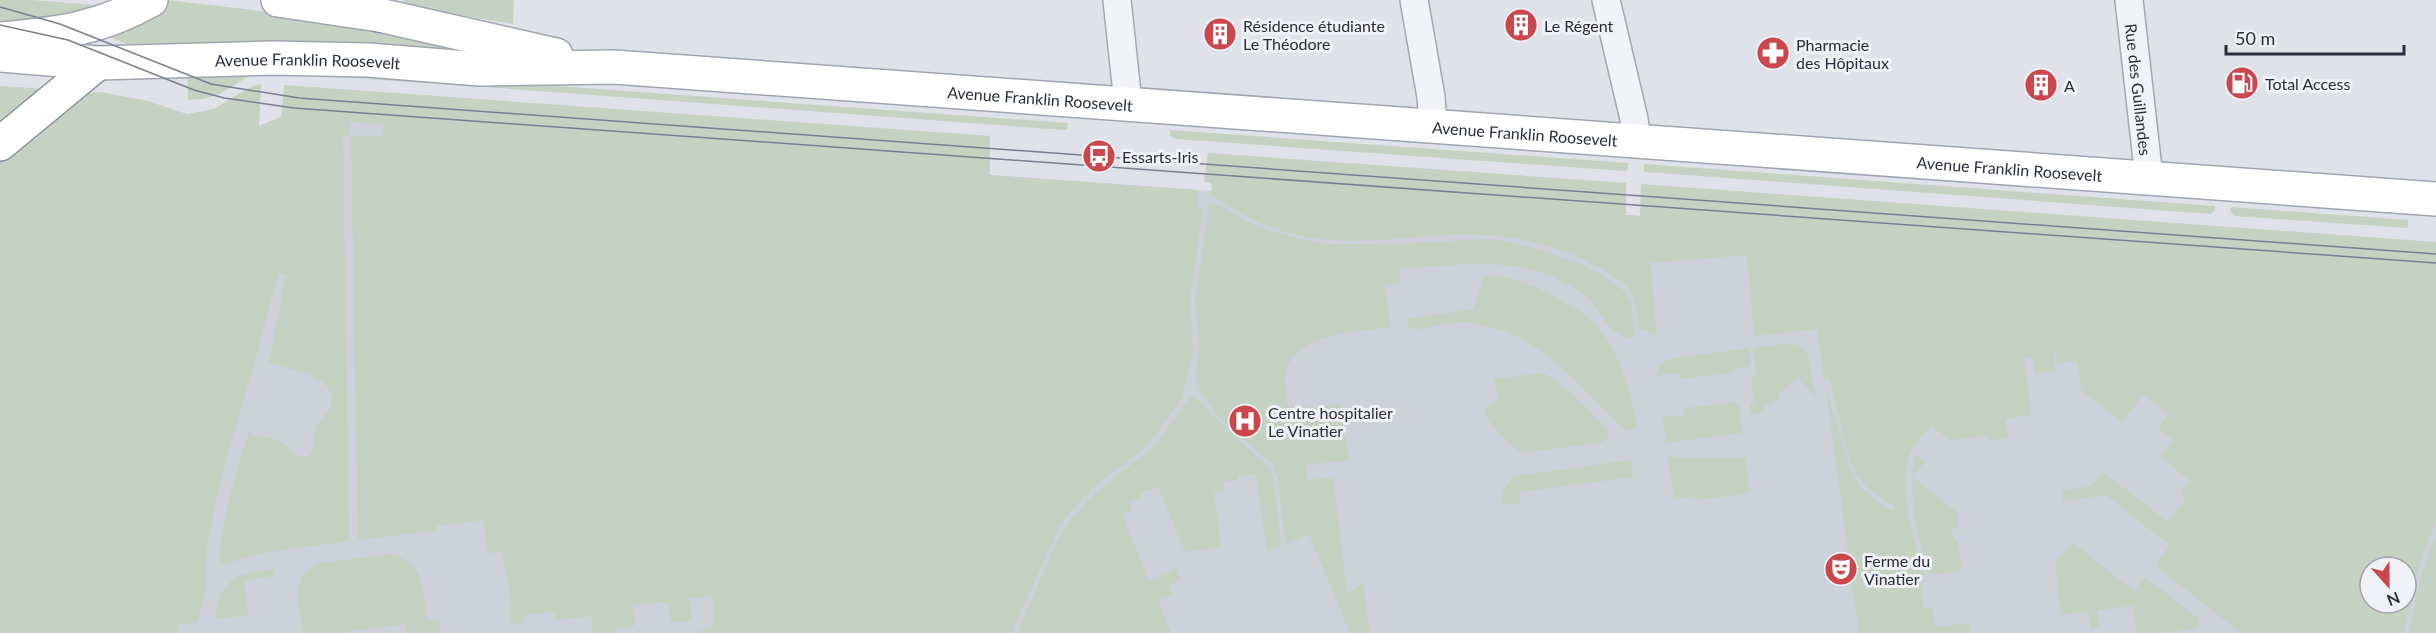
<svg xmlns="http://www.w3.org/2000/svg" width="2436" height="633" font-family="Lato,sans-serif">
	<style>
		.built { fill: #cdd1da; fill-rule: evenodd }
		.green { fill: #c3d2c1; fill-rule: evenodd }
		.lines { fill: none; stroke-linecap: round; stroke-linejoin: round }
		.minor-casing { stroke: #a4a8b2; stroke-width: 30 }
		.primary-casing { stroke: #9fa5b3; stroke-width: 36 }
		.trunk-casing { stroke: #878e9e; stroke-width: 36 }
		.minor { stroke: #f2f3f6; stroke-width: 27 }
		.primary { stroke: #fff; stroke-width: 33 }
		.trunk { stroke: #fff; stroke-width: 33 }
		.tram { stroke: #798091; stroke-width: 1.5 }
		.labels { text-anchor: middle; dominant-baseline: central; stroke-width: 6; stroke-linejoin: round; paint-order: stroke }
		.poi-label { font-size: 16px; fill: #282e3f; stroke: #eff1f6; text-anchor: start }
		.street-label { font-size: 16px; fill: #282e3f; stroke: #eff1f6 }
	</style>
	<rect width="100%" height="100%" fill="#dfe2e8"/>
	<!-- built -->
	<path class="built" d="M281,117L988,169L990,175L1241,193L1626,215L2436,274V633H29L78,199ZM2370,567H2406V603H2370Z"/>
	<!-- green -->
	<g class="green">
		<polygon points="0,0 32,0 119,7 0,30"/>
		<polygon points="166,0 254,10 473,51 473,56 139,49 103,34"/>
		<polygon points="402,0 514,0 513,24 410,7"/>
		<polygon points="284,70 472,83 467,86 284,73"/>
		<path d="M187,72L251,75C224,90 221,99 188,100Z"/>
		<polygon points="487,81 1068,123 1067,129 1064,130 485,87"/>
		<path d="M261,84L259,126L281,117L284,85L990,136V175L1198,190V207L1203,208L1190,299L1193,351L1182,398L1146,447L1095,486L1069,513L1059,527L1011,633H694L714,626L713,596L690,598L691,621L671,623L668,602L633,605L635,626L614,629V633H593L591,616L556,620L555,612L524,615V622L510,624C511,598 509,576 501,552L488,553L483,520L436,526L437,530L358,540L351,135L382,137L384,125L350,122L349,135H343L349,541L262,553L248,556L225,565H222C212,549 242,453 249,431L252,436C272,435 284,441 297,456L307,457C318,450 312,439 316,428C319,419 328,414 331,405C340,376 288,369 269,363L286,275L278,273L256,358L225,462L207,543L205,593L198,622L177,625L178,633H0V161L8,152L77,94L100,92L148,101L187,114L214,109L250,87Z"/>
		<polygon points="0,86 46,89 0,125"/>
		<polygon points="1170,130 1628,163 1628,169 1625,171 1176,139 1170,136"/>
		<path d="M1208,153L1626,183V215L1640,216L1641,184L2436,242V522C2420,559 2411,594 2404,633H2241L2158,568L2157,563L2170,545L2106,495L2063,501L2062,490L2092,486L2103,472L2168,522L2186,499L2180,494L2190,480L2161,457L2174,440L2158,428L2169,414L2143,395L2122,422L2081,390L2077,361L2058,363L2056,354L2053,355L2055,371L2035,374L2033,357L2024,358L2031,415L2005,419L2008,438L1989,440L1988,435L1950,440L1931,425C1925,433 1915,442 1911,451C1895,485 1915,542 1924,576L1920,577L1923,609L1932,608L1935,627L1969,623L1970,633H1859L1830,419L1833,418L1829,414L1826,388L1853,477C1863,491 1876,502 1892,510L1896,507C1884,499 1872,493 1862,482C1844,459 1839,407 1829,378H1824L1817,329L1754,336L1747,255L1650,263L1657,335L1639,328C1635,285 1629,284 1592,264C1547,240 1497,232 1447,235C1405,237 1362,244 1320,239C1281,234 1242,218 1212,194L1209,191L1212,190L1211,183L1204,182ZM2370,567H2406V603H2370Z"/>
		<polygon points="1644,164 2215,206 2215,210 2211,214 1646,172 1644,172"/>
		<path d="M1211,204L1220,205L1245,220L1269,231L1321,244H1395L1489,239L1512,242L1546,252L1580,264L1605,277L1625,292L1632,306L1635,334L1631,338C1611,337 1601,312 1589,299C1582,292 1570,286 1562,281C1514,255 1451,266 1399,269L1401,283L1385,285L1390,327C1357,332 1290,333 1285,377C1284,387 1287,399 1289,409L1340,404L1349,460L1306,465L1307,480L1333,478L1347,594L1363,583L1370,633H1350L1309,534L1286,544L1277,477L1272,464L1224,423L1202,394L1196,380L1199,345L1195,300L1209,207Z"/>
		<polygon points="2231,207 2408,220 2408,228 2234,216 2230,211"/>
		<path d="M1485,275C1511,276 1533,285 1555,297C1569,305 1584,312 1594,323C1620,350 1630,389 1637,425L1633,430H1628L1622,426C1576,383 1537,331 1471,323C1454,321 1433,327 1415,330L1409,326L1406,319L1473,309Z"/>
		<polygon points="1788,343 1799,346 1807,352 1816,397 1798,378 1778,394 1780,398 1762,407 1763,411 1751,416 1750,404 1754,404 1751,377 1757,375 1753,348"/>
		<polygon points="1749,348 1751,369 1749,366 1732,369 1732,373 1680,379 1679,373 1656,376 1659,367 1669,359"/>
		<path d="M1544,373L1571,392L1608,431L1607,439L1602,442L1524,453C1512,449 1486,422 1484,410L1500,397L1493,379Z"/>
		<polygon points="1190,397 1196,397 1214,417 1269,467 1273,476 1281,546 1267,552 1256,474 1238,476 1238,480 1224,482 1225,490 1214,492 1221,547 1185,552 1158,486 1141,493 1142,497 1129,502 1132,510 1122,515 1149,581 1176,569 1180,580 1168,585 1172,595 1158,601 1171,633 1017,633 1057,542 1070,520 1092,496 1156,445"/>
		<polygon points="1736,402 1737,406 1739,406 1742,433 1666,443 1662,417 1685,415 1684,408"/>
		<path d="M1915,454L1925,462L1912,477L1959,514L1955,520L1959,523L1950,534L1958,541L1962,571L1928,575C1918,534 1907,496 1915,454Z"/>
		<polygon points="1668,457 1745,457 1749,489 1747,490 1747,494 1695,500 1694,496 1674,499"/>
		<polygon points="1631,460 1633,477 1519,492 1520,503 1501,505 1503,492 1514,476"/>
		<path d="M2436,536V633H2409C2415,599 2422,568 2436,536Z"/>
		<path d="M2072,542L2134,591L2145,577L2198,618L2200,624C2191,633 2153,633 2137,633L2133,606L2097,610L2099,628L2091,629L2088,611L2061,615L2055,564Z"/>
		<path d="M390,554C426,562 423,591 427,620L439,619L440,633H406L405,624L336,633H303C300,605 288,577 320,563Z"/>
		<path d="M274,569V576L244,580L248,615L217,619C214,600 226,579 245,574C254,571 264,571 274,569Z"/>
	</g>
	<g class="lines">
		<defs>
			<g id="minor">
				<polyline points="1117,0 1128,103"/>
				<polyline points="1414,0 1431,97 1433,126"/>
				<polyline points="1606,0 1634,119 1637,141"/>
				<path id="s1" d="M2129,0L2149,178"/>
			</g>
			<g id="primary">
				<polyline points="278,0 379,15 556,55"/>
				<path d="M0,39C58,34 99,29 151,0"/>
				<path id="s2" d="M0,55L98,63L273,58L368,60L480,69L614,67L2436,199"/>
			</g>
			<g id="trunk">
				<polyline points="362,0 379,15"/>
				<polyline points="0,144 98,63"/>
			</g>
		</defs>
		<!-- minor casing -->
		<use href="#minor" class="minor-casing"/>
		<!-- primary casing -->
		<use href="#primary" class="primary-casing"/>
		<!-- trunk casing -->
		<use href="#trunk" class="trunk-casing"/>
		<!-- minor -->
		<use href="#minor" class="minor"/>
		<!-- primary -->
		<use href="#primary" class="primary"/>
		<!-- trunk -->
		<use href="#trunk" class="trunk"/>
		<!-- tram -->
		<g class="tram">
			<polyline points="0,7 60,24 211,84 299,98 2436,254"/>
			<polyline points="0,25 68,40 194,90 224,98 294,108 2436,263"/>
		</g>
	</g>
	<!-- icons -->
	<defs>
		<symbol id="building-disc" viewBox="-11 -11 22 22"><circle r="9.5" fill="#ca474e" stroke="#eff1f6"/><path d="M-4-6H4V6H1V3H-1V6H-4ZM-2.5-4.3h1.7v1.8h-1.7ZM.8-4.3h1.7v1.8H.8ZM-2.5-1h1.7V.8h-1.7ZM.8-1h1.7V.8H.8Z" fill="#fff"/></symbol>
		<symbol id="pharmacy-disc" viewBox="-11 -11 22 22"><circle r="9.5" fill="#ca474e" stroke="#eff1f6"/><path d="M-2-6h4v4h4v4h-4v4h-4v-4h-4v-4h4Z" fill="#fff"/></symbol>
		<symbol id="fuel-disc" viewBox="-11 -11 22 22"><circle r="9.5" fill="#ca474e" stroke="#eff1f6"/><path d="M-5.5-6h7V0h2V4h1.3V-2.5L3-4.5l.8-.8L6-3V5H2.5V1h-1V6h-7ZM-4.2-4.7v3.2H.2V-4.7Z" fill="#fff"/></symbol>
		<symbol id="bus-disc" viewBox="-11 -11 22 22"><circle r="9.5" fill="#ca474e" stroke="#eff1f6"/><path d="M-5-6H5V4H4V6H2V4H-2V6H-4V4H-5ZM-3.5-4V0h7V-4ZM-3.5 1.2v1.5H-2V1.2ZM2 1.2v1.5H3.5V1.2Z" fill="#fff"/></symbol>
		<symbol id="hospital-disc" viewBox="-11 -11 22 22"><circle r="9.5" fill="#ca474e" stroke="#eff1f6"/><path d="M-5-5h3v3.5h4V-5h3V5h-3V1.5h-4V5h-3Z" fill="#fff"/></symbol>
		<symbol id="theatre-disc" viewBox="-11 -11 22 22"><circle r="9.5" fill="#ca474e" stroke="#eff1f6"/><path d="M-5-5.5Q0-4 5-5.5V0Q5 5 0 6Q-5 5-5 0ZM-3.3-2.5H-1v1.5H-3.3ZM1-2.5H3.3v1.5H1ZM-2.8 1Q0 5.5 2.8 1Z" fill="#fff"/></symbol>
	</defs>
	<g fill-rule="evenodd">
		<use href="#building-disc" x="1502" y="6" width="38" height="38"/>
		<use href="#building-disc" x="1201" y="15" width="38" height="38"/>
		<use href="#pharmacy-disc" x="1754" y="34" width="38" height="38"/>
		<use href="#fuel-disc" x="2223" y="64" width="38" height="38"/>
		<use href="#building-disc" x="2022" y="66" width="38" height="38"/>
		<use href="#bus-disc" x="1080" y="137" width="38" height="38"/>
		<use href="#hospital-disc" x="1226" y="402" width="38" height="38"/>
		<use href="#theatre-disc" x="1822" y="550" width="38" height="38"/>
	</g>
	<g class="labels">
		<!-- poi labels -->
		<g class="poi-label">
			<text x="1243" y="25">Résidence étudiante<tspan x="1243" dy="18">Le Théodore</tspan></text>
			<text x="1544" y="25">Le Régent</text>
			<text x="1796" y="44">Pharmacie<tspan x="1796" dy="18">des Hôpitaux</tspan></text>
			<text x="2265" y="83">Total Access</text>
			<text x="2064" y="85">A</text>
			<text x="1122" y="156">Essarts-Iris</text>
			<text x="1268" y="412">Centre hospitalier<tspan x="1268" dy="18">Le Vinatier</tspan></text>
			<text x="1864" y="560">Ferme du<tspan x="1864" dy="18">Vinatier</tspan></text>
		</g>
		<!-- street labels -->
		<g class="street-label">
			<text stroke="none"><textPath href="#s2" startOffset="308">Avenue Franklin Roosevelt</textPath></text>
			<text stroke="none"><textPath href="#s1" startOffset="90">Rue des Guillandes</textPath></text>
			<text stroke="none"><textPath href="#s2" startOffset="1042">Avenue Franklin Roosevelt</textPath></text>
			<text stroke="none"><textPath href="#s2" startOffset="1528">Avenue Franklin Roosevelt</textPath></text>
			<text stroke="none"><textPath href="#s2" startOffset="2014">Avenue Franklin Roosevelt</textPath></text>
		</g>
	</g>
	<!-- north arrow -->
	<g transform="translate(2388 585) rotate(159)"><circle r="28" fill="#eff1f6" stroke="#9fa3ad" stroke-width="1.5"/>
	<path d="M0-4.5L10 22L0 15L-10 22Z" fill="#ca474e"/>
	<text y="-9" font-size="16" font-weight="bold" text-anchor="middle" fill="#282e3f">N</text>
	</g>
	<!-- scale -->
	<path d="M2226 45v9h178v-9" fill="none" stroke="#282e3f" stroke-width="3"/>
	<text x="2235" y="45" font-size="18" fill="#282e3f" stroke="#eff1f6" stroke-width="4.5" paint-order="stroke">50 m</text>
</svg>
